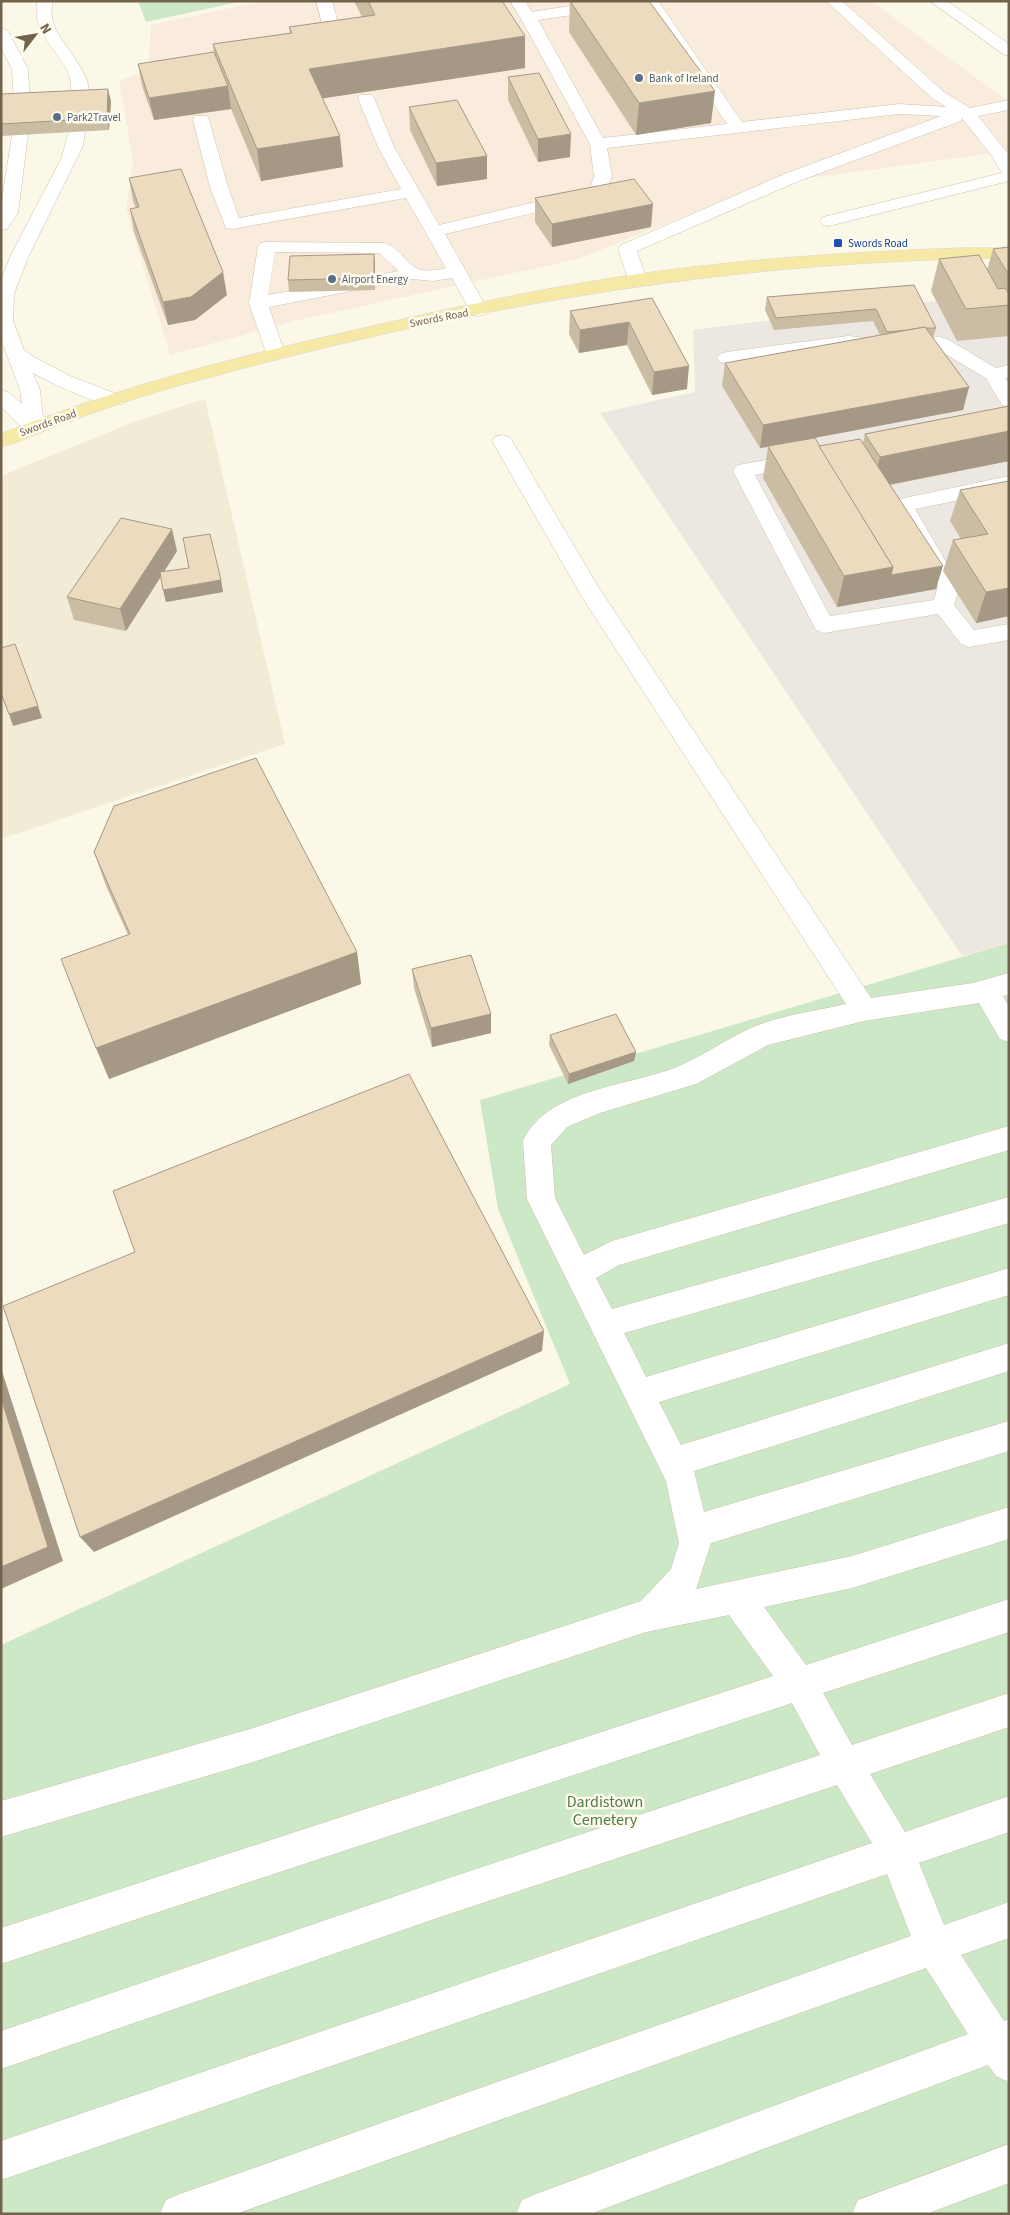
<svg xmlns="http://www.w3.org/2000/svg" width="1010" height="2215" font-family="'Source Sans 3',sans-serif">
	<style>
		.residential { fill: #f2ebd6 }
		.commercial { fill: #faecdc }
		.industrial { fill: #ece8e1 }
		.green { fill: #cce8c7 }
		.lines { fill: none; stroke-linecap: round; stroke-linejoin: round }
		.minor-casing { stroke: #ccc2ae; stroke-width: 1 }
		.major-casing { stroke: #dbd6d1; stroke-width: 1 }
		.minor { fill: #fff; fill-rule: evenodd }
		.major { fill: #f5e9a5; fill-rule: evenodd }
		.wall { fill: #cbbca4 }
		.shaded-wall { fill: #a59986 }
		.building { fill: #ecdbbf; stroke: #a59986 }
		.service-dot { fill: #5c6f8a; stroke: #fefbee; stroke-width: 2 }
		.transit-dot { fill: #1a4fb4; stroke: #fefbee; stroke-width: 2 }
		.labels { text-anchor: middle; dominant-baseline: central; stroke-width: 5; stroke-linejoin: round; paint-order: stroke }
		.far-service-label { font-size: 11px; fill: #4e5e75; stroke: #fefbee; text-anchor: start }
		.far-transit-label { font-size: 11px; fill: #164399; stroke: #fefbee; text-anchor: start }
		.far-street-label { font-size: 11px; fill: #73634d; stroke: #fefbee }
		.near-park-label { font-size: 16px; fill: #4d7d49; stroke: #fefbee }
	</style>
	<rect width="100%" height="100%" fill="#fbf8e7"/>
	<!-- residential -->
	<polygon class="residential" points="205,399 285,744 1,839 1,476 136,421"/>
	<!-- commercial -->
	<polygon class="commercial" points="263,1 871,1 1009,102 1009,151 765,184 578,259 294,321 170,355 126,210 133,161 119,81 148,71 151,25"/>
	<!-- industrial -->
	<polygon class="industrial" points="1009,299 1009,943 962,956 600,413 695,392 693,330 916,302"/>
	<!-- green -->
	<g class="green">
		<polygon points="138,1 243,1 146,22"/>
		<polygon points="1009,943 1009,2214 1,2214 1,1645 570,1384 498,1209 480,1100"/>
	</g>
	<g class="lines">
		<defs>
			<g id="minor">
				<path d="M37,1H53C51,9 51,17 54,25C61,46 102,81 85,105H73L71,102C71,93 72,83 69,75C57,46 32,36 37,1Z"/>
				<polygon points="316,1 332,1 342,38 340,41 328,41 326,38"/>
				<path d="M510,1H525L532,12L600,1L611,2L614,5L611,8L606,10L538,20L603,138L727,124L643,1H658L742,122L899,104L946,107L932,98L826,1H842L944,92L970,108L1009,100V110L978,116L1009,155V181L829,226L823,225L820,221L823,217L1002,173L992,156L962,118L961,121L799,181L637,251L647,281L645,285L638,287L631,285L629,281L618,249L621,245L787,173L941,116L899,114L607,148L612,176L604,196L445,234L488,310L486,314L479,316L472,314L452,278L433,281L413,279L269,307L285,354L282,358L275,360L268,358L249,303L258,247L261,243L267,242L384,243C399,246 405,263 418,269C426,272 438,270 446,268L406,198L232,229L226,228L210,187L193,120L195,116H207L209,120L228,187L239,218L401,189L378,147L358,98L360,95H372L374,98L394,147L439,225L590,189L594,176L590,144L520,17ZM275,252L379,253L399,271L268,295Z"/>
				<polygon points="930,1 947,1 1009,44 1009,56 1003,54"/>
				<polygon points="1,28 7,30 9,33 28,69 30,105 28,108 16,108 14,105 12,69 1,48"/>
				<path d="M77,127L83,128L85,132L83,146L29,255L14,294L13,321L24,350L34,357L70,376L122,396L125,400L122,404C104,409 51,383 33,373L40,390L44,426L41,430C24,435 13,417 1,407V390L8,392L22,404L20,390L1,339V280L11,255L61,159C65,149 66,137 71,128Z"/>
				<polygon points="20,130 26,131 28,135 18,213 7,229 1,230 1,206 12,135 14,131"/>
				<polygon points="848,336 894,341 940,337 947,339 996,368 1009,365 1009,377 1005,378 1009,384 1009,407 1002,405 986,378 937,349 894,353 848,348 727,364 720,362 717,358 720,354 727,352"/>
				<path d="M502,435L509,437L512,441L599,588L871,998L973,983L1009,973V995L1003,996L1009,1007V1042L1000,1039L979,1003L864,1021L768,1045L696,1084L600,1113L567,1127L551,1145L555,1198L584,1255L612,1241L1009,1126V1150L619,1265L596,1278L612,1309L1009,1197V1223L624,1333L646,1377L1009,1268V1295L659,1402L681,1445L1009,1343V1371L694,1471L704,1512L1009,1421V1451L711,1543L696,1589L852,1556L1009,1507V1539L852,1588L764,1607L806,1665L1009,1599V1632L823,1693L852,1745L1009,1693V1727L870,1774L905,1832L1009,1796V1832L919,1863L944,1925L1009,1902V1938L961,1955L1004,2021L1009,2019V2082L996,2076L988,2065L590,2214H516L522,2200L536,2194L968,2034L926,1968L236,2214H160L166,2200L180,2194L911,1936L887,1874L1,2180V2141L872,1843L837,1785L440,1917L1,2069V2031L440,1881L820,1755L792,1703L1,1964V1928L773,1676L729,1615L646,1632L250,1763L1,1837V1801L250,1729L641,1601L671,1569L679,1543L666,1481L527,1199L523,1141C549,1087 630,1087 679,1066C705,1055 728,1038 753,1027C782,1015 816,1011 846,1004L582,597L492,441L495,437Z"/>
				<polygon points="801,454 808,455 811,460 808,465 755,475 830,616 934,600 938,586 892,505 895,500 1009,476 1009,490 915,509 960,586 954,605 974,630 1009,624 1009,640 969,647 961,644 938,614 824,633 816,630 733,471 736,466 743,464"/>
				<polygon points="1009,2144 1009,2183 926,2214 852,2214 858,2200"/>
			</g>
			<path id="major" d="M961,248H1009V258C947,258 884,262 823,266C609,283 399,325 192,382C147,394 103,409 59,425C40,432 21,442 1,447V434C115,388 232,358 351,331C438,311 524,292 612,278C727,260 844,252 961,248Z"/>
		</defs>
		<!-- minor casing -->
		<use href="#minor" class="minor-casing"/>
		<!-- major casing -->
		<use href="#major" class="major-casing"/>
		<!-- minor -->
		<use href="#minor" class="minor"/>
		<!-- major -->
		<use href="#major" class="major"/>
	</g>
	<!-- wall -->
	<g class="wall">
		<polygon points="354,1 502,1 525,68 323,98 343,167 261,181 231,109 154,120 142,86 138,64 214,53 213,44 290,33 289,27 362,17"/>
		<polygon points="570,1 711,123 636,135 569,32"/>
		<polygon points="508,77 570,157 538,162 508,100"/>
		<polygon points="1,94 111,101 109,130 1,136"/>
		<polygon points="409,107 487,156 487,179 437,186 410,130"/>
		<polygon points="129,178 227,295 195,320 168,325 134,232 130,209 136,208 133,201"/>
		<polygon points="535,198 651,227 552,247 535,222"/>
		<polygon points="1009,247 1009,336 957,341 931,291 939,259 987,270 993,249"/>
		<polygon points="374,254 375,266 375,290 289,292 288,280"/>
		<polygon points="914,285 936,328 933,338 969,387 963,410 797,441 819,446 863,443 865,434 1009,406 1009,461 890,485 936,589 837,607 763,478 768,447 760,448 722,386 725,363 880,335 873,321 774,330 765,310 767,297"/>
		<polygon points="652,298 687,389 652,395 627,345 579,353 569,334 570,311"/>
		<polygon points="1009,481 1009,616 976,623 943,571 953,540 961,539 950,521 960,490"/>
		<polygon points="177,551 164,572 221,580 223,592 166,602 161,577 126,631 74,620 67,597"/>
		<polygon points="94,852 357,952 361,984 109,1079 128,935 106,886"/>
		<polygon points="412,969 491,1014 491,1033 432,1047 414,988"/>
		<polygon points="550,1035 636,1052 634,1061 568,1084 549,1045"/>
	</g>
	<!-- shaded-wall -->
	<g class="shaded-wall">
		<polygon points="525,36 525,68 312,100 309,69"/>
		<polygon points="228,86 231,109 154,120 149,98"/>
		<polygon points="108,89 111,101 109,130 107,118"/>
		<polygon points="715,91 711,123 636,135 639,103"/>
		<polygon points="571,134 570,157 538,162 538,139"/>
		<polygon points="340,136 343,167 261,181 257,149"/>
		<polygon points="487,156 487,179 437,186 436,163"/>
		<polygon points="653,204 651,227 552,247 552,224"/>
		<polygon points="374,254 375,266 375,290 374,278"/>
		<polygon points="223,272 227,295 195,320 168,325 163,302"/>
		<polygon points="629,322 627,345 579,353 580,330"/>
		<polygon points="689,366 687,389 652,395 654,372"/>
		<polygon points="969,387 963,410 760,448 763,425"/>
		<polygon points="1009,431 1009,461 872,488 880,457"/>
		<polygon points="172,529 177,551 126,631 120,609"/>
		<polygon points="943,566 936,589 837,607 844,576 893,567"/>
		<polygon points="221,580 223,592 166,602 163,590"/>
		<polygon points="1009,588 1009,616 976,623 986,592"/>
		<polygon points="38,706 42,718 13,726 9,714"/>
		<polygon points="357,952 361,984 109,1079 96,1048"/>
		<polygon points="491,1014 491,1033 432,1047 431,1028"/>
		<polygon points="636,1052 634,1061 568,1084 569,1074"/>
		<polygon points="544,1331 542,1351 94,1552 80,1537"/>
		<polygon points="1,1368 63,1561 1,1589"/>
	</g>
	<!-- building -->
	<g class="building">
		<polygon points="368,1 502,1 525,36 309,69 340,136 257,149 213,44 292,33 289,27 375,15"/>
		<polygon points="570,1 649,1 715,91 639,103"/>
		<polygon points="214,52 228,86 149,98 138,64"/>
		<polygon points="539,73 571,134 538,139 508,77"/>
		<polygon points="108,89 107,118 1,124 1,94"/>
		<polygon points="457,100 487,156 436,163 409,107"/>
		<polygon points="181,169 223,272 191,297 163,302 130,209 139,207 129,178"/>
		<polygon points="634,179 653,204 552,224 535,198"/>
		<polygon points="1009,247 1009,275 993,249"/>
		<polygon points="374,254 374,278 288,280 290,256"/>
		<polygon points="979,255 998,289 1005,288 1009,294 1009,305 966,309 939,259"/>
		<polygon points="914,285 936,328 926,328 925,327 907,330 887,332 876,309 776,318 767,297"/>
		<polygon points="652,298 689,366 654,372 629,322 580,330 570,311"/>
		<polygon points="925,327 969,387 763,425 725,363"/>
		<polygon points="1009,406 1009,431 880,457 865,434"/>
		<polygon points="815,438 893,567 844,576 768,446"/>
		<polygon points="860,439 943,566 891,575 893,567 819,446"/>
		<polygon points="1009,481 1009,588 986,592 953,540 988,534 960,490"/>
		<polygon points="121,518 172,529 120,609 67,597"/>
		<polygon points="210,534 221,580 163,590 160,572 189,568 183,538"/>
		<polygon points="15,644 38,706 9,714 1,693 1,648"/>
		<polygon points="256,758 357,952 96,1048 61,959 130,934 94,852 114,806"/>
		<polygon points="471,955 491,1014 431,1028 412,969"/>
		<polygon points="616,1014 636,1052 569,1074 550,1035"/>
		<polygon points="409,1074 544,1331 80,1537 3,1306 135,1252 113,1191"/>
		<polygon points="1,1398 48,1547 1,1567"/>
	</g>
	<!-- markers -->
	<g class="service-dot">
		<circle cx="639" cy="78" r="5"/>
		<circle cx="57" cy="117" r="5"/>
		<circle cx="332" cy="279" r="5"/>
	</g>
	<rect class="transit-dot" x="833" y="238" width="10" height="10" rx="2.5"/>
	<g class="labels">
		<!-- far-service labels -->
		<g class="far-service-label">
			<text x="649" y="78">Bank of Ireland</text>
			<text x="67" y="117">Park2Travel</text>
			<text x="342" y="279">Airport Energy</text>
		</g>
		<!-- far-transit labels -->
		<g class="far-transit-label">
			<text x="848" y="243">Swords Road</text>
		</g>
		<!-- far-street labels -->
		<g class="far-street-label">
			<text transform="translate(439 318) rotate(-11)">Swords Road</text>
			<text transform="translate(48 423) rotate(-20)">Swords Road</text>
		</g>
		<!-- near-park labels -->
		<g class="near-park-label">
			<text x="605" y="1802">Dardistown<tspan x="605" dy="18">Cemetery</tspan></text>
		</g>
	</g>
	<!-- border -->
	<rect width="1010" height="2215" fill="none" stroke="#73634d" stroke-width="5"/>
	<!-- north arrow -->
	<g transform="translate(35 35) rotate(59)" stroke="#fefbee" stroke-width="4" paint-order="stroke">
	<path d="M0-4L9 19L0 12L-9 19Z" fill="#73634d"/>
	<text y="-8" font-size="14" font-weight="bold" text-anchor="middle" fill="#73634d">N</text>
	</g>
</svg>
